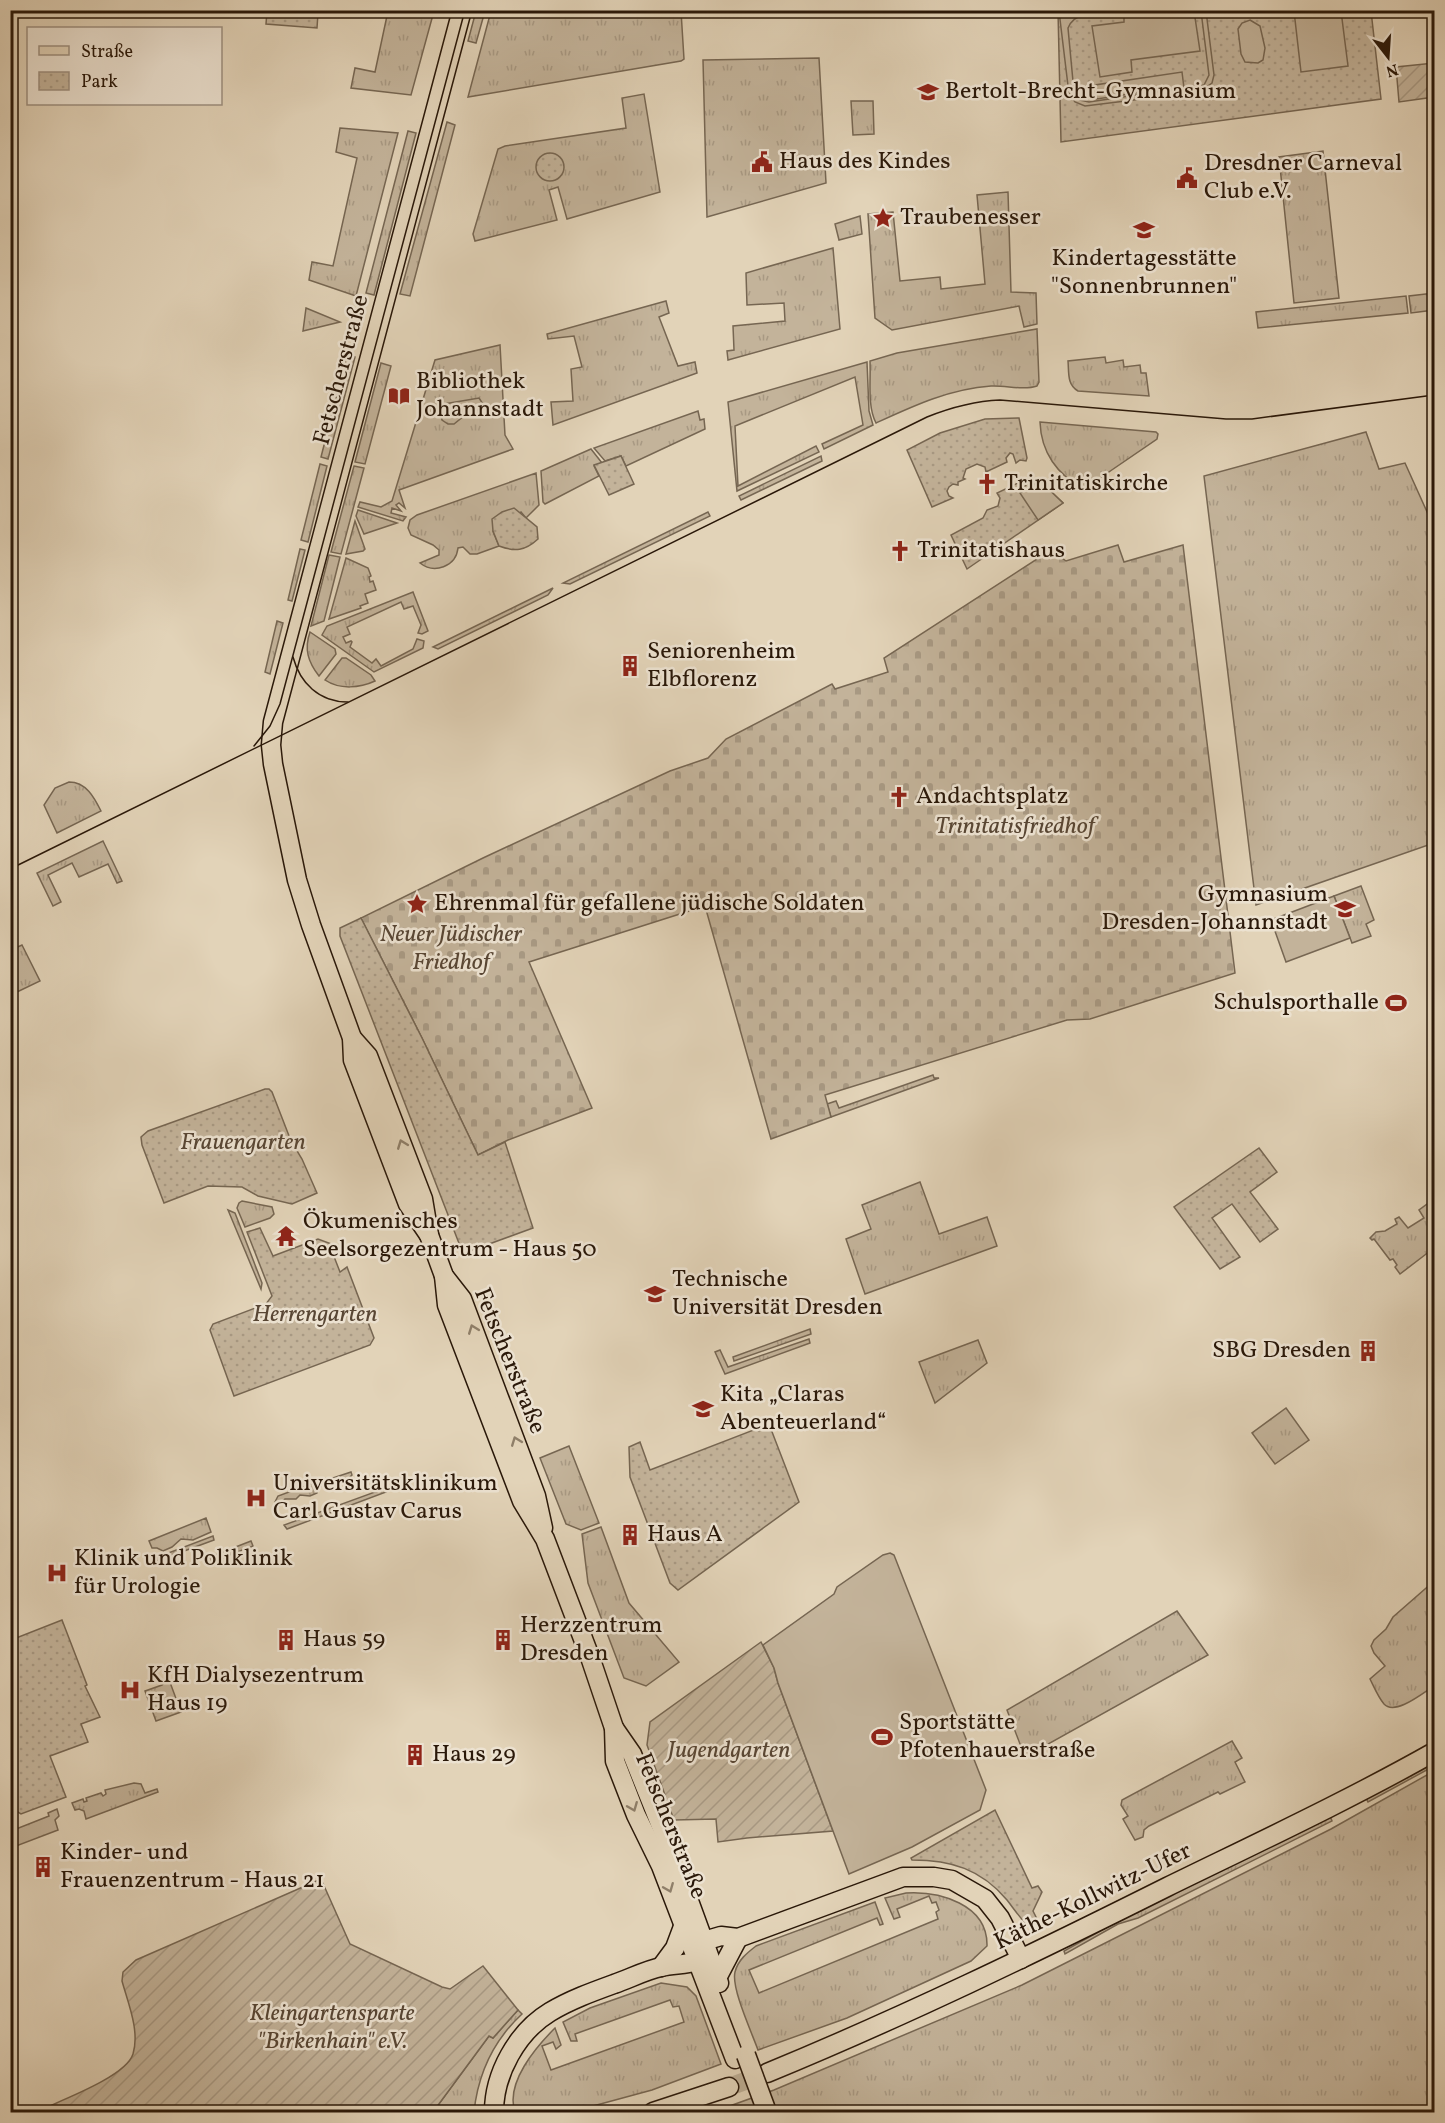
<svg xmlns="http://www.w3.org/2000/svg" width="1445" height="2123" font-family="Vollkorn,serif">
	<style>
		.grass { fill: url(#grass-tufts); stroke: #766652; stroke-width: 1.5 }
		.cemetery { fill: url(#cemetery-stones); stroke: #766652; stroke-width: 1.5 }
		.park { fill: url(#park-dots); stroke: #766652; stroke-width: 1.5 }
		.garden { fill: url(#garden-furrows); stroke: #766652; stroke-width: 1.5 }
		.pitch { fill: #c3b39a; stroke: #766652; stroke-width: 1.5 }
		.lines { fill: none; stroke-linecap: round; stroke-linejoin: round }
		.major-tunnel { stroke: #bdae95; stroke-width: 18; stroke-dasharray: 18 9; stroke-linecap: butt }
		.major-casing { stroke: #2a1809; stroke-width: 21 }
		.major { stroke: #e2d3b8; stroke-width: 18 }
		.tram { stroke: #2a1809; stroke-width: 1.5 }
		.major-bridge-casing { stroke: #2a1809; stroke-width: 21; stroke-linecap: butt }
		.major-bridge { stroke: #e2d3b8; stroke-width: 18 }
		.oneway { stroke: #8f7f69 }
		.labels { text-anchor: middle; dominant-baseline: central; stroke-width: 5; stroke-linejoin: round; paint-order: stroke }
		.poi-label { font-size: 24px; fill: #2a1809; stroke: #ece2d1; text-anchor: start }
		.street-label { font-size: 24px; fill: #2a1809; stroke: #ece2d1 }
		.park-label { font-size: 24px; font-style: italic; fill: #584634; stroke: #ece2d1 }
	</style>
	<defs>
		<pattern id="grass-tufts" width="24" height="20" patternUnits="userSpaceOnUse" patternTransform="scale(1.5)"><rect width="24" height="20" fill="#c3b39a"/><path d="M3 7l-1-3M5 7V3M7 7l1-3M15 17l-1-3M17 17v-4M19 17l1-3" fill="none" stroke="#a89983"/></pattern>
		<pattern id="cemetery-stones" width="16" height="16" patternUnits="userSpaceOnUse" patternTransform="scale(1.5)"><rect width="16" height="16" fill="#c3b39a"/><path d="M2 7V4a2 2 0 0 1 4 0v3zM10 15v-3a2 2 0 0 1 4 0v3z" fill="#a89983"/></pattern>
		<pattern id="park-dots" width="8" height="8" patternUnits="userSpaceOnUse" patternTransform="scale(1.5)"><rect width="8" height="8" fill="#c3b39a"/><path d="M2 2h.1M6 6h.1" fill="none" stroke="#a89983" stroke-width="1.8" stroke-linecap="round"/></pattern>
		<pattern id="garden-furrows" width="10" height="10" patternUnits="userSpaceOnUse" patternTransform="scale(1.5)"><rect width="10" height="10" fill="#c3b39a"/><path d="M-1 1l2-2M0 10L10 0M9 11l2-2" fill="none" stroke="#a89983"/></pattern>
	</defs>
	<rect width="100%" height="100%" fill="#e2d3b8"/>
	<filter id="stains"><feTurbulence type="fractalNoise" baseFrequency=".00333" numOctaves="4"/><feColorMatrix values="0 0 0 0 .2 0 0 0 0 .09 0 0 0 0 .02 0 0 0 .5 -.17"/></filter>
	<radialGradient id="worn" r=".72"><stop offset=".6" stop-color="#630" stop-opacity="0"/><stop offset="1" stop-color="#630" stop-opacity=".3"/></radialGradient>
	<!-- grass -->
	<g class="grass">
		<polygon points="388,11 434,11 411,95 351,88 355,68 375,72"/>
		<polygon points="476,11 485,11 476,43 468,41"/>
		<polygon points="491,11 681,11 684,59 681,61 468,97"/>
		<polygon points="819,58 826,183 707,217 703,60"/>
		<polygon points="644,94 660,192 567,219 558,187 549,190 557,220 475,241 473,234 498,149 505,146 626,128 622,98"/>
		<polygon points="851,101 873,101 874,134 853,135"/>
		<polygon points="447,122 455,125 410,296 400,294"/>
		<polygon points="340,128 398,133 356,296 309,280 312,262 333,266 357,158 336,152"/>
		<polygon points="408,131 416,133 374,295 366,293"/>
		<polygon points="1323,151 1339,298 1294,303 1279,157"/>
		<polygon points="1008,192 1011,292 1036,293 1037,324 1024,327 1019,306 892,330 875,318 868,214 893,212 900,281 940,277 941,289 985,284 977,195"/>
		<polygon points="860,216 862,234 839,240 835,224"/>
		<polygon points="833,248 840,329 728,360 727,351 734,350 733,326 785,321 784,303 747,305 746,273"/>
		<polygon points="1434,293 1434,310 1411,313 1409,296"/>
		<polygon points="1406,296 1408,313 1258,328 1256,312"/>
		<polygon points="666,301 669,313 659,317 678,366 695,362 697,373 553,425 551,402 573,401 571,369 582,367 574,336 548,339 547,334"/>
		<polygon points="306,308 340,322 303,331"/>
		<path d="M1037,329L1039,382L1037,386C1023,391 1006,385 991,386C949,389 913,406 876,423C867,406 871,380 870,361L897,353Z"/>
		<polygon points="500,345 505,435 513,449 399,490 405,508 399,503 396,505 401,511 392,508 391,513 406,517 403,521 358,507 360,502 381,507 392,501 435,360"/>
		<polygon points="347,355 355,357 328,459 321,457"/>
		<path d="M1105,357L1106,363L1123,360L1124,367L1140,365L1141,373H1146L1149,396L1078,391C1067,385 1069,373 1068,361Z"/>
		<polygon points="867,362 869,411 873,425 824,449 822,444 863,425 855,377 735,426 738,486 816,446 819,452 737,491 728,402"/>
		<polygon points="381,363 391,366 365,464 355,462"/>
		<polygon points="698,411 700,420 704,419 705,429 626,466 621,456 605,461 594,448"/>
		<path d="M1040,422L1156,432L1158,434L1157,439L1084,489C1057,475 1041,452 1040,422Z"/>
		<polygon points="1366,432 1379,469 1405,463 1428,514 1434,536 1434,843 1256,905 1204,476"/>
		<polygon points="591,449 602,463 594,466 599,476 545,504 543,502 541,471"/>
		<polygon points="821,456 822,461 741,500 739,496"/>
		<polygon points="320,464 327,466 308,542 301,540"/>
		<polygon points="354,466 364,468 341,554 331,552"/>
		<path d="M536,473L539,505L526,518L521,512L493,531L499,546L477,554H470L463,547L458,548C456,567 434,574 420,563L439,555V550L433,545L411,535L408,528L410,520L417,515Z"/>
		<polygon points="358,510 397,523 364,534 356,516"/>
		<polygon points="708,512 710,516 570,584 563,583"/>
		<polygon points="355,521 365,549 363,551 346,554"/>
		<polygon points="300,549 305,550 292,601 288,600"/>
		<polygon points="329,555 340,557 324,621 311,626"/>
		<polygon points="346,558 368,568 371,576 369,577 370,582 373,581 376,590 365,594 368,603 360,606 361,608 329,619"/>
		<polygon points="553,588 548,595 438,649 433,647"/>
		<polygon points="413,592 428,631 422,634 418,633 421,625 413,606 404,609 401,602 347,627 350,634 343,637 346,643 351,641 352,642 350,647 372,663 376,659 381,666 413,649 417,639 424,641 423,648 374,672 322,635 327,626"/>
		<polygon points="277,621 283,623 270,674 265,672"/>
		<path d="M310,632L335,649L336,654L319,676C308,662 304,649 310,632Z"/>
		<path d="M342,658H346L371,675L375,681C360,688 340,690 325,680Z"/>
		<path d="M69,782C86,782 94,797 101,811L57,833L44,805L55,788Z"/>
		<polygon points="103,841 122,881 117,883 108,864 79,877 72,863 48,875 61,902 53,906 37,873"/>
		<polygon points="1361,886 1374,920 1366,924 1371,936 1352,943 1334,896"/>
		<polygon points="22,945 40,981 17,992 11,983 11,950"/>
		<polygon points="933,1075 934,1078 939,1078 831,1117 827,1104 836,1101 839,1108"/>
		<polygon points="920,1182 939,1234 987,1217 997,1246 865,1294 846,1239 871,1229 862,1205"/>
		<polygon points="1434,1199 1434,1208 1429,1214 1434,1221 1434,1248 1400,1274 1395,1267 1397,1265 1393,1259 1390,1260 1374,1239 1372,1240 1370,1238 1376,1232 1385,1231 1397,1224 1395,1219 1399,1217 1408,1228 1424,1218 1419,1210"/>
		<polygon points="242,1201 272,1207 274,1214 270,1218 245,1227 237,1208 239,1203"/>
		<polygon points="228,1210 235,1213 262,1283 261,1289"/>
		<polygon points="810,1329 811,1334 734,1361 733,1357"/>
		<polygon points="809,1339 810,1343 725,1374 715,1352 720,1350 728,1367"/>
		<polygon points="978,1340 987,1363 935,1403 919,1362"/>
		<polygon points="1286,1408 1309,1440 1275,1464 1252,1433"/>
		<polygon points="569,1446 599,1523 581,1530 566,1524 540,1458"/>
		<path d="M351,1472L352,1475C342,1486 337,1482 324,1484L318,1489L317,1493L310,1496L300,1495L296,1499H285L277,1508L275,1502L278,1496L327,1478L330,1479Z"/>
		<polygon points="383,1489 386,1492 287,1529 284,1525"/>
		<polygon points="206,1518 211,1532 193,1540 181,1539 172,1547 163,1551 157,1548 152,1548 149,1541"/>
		<polygon points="601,1527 629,1603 679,1662 646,1686 624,1678 588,1583 582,1534"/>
		<polygon points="213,1536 214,1540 157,1561 155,1558"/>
		<polygon points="251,1541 253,1546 212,1562 210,1557"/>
		<path d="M1433,1582L1434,1583V1686C1423,1693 1395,1716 1384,1704C1378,1697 1374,1687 1370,1679L1385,1666L1374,1653L1371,1646L1374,1640L1386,1629L1393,1617Z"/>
		<polygon points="1177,1611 1208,1655 1025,1757 1007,1710"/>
		<polygon points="168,1677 181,1712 156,1721 145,1691 162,1685"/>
		<polygon points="1232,1741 1242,1758 1235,1762 1245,1782 1220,1794 1218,1792 1149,1826 1144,1830 1143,1837 1135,1840 1123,1819 1128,1816 1121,1805 1122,1800"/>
		<polygon points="1434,1759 1434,1766 1368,1802 1365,1796"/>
		<polygon points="1434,1771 1434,2112 713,2112 774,2090 1022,1985 1331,1829"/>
		<polygon points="134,1783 141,1784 145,1793 157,1789 158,1792 86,1819 84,1811 79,1809 75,1810 72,1803 83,1799 84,1802 87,1801 86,1798 101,1793 103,1796 106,1794 105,1790"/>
		<polygon points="57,1809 59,1816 55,1820 58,1830 11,1848 11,1831 49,1816 48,1813"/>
		<polygon points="1330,1816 1332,1821 1138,1918 1118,1924 1065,1954 1064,1951 1109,1926"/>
		<path d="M906,1893C939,1891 988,1904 987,1946L971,1961L847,2018L758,2050C752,2033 731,1988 735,1972C738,1960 747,1953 756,1946L875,1902L883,1924L880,1925L877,1918L749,1970L759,1993L938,1919L936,1912L939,1910L936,1902L932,1903L929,1896L897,1909L900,1917L894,1919L885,1898Z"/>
		<path d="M661,1983L687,1987L696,1996L721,2064L652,2090L571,2112H515C505,2083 536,2047 555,2028L561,2045L556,2049L553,2042L542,2046L551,2070L684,2022L679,2006L673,2007L670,2000L575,2034L577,2041H571L563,2022L590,2008Z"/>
		<path d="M518,2010L522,2014C494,2040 478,2074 474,2112H433L489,2036L493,2038Z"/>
	</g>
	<!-- cemetery -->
	<polygon class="cemetery" points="1118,545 1124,562 1183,545 1235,973 1090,1019 1067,1020 825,1095 831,1117 771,1139 705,906 529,962 592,1108 508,1140 478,1155 422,1038 361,918 483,858 670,771 708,758 726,739 832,684 835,689 888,672 884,658 1051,550 1066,561"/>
	<!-- park -->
	<g class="park">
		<polygon points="267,11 318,13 317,28 266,24"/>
		<polygon points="1058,11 1371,11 1381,99 1061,142"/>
		<circle cx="550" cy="167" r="14"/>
		<polygon points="479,398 483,404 481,409 464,416 454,424 448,424 442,420 440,410 444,404"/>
		<polygon points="1019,418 1027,458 1026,461 1020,460 1016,463 1013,454 1010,453 1006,458 1007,462 986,472 985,467 977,464 966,469 963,478 965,479 958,482 958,485 953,484 949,487 947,491 949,496 953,498 932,507 907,450 940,433 985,419"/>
		<polygon points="621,456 634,484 609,495 594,465"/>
		<polygon points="1040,481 1063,503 967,569 951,535 983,518 987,510 998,506 1000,498 997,493 1018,483 1020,487 1023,488 1028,483 1030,487"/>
		<path d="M514,508L537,527L538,539C525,551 515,552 499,546L493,531L492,519L502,512Z"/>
		<polygon points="361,918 422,1038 478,1155 505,1142 533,1228 470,1251 462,1251 340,936 340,928"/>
		<polygon points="265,1089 269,1089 272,1092 291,1141 302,1159 317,1193 292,1204 258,1196 242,1187 208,1186 164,1203 142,1145 141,1137 148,1131"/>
		<polygon points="1259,1148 1277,1172 1250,1192 1278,1229 1260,1242 1232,1204 1212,1218 1240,1257 1220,1269 1174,1207"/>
		<polygon points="260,1228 273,1256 318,1239 337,1246 338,1249 333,1254 340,1272 347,1267 374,1338 370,1345 234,1396 210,1330 213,1324 266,1304 272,1296 247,1232"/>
		<polygon points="769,1424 799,1502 678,1590 670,1583 630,1477 629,1447 640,1442 650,1470"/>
		<polygon points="62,1620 87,1685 85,1686 100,1717 81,1724 88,1742 50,1756 66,1797 21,1814 11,1808 11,1640"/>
		<path d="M995,1810L1032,1888L1038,1886L1042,1892L1033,1911L1038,1921L1028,1926C1020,1918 1014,1909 1007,1900C981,1869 951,1860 912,1860L911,1858Z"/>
	</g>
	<!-- garden -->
	<g class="garden">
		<polygon points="1434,63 1434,97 1399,102 1396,67"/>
		<polygon points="761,1642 774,1668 778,1683 833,1831 747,1838 718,1842 716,1819 674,1820 647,1745 650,1722"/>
		<path d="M321,1879L350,1944L442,1987L450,1989L483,1966L518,2010L493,2038L489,2036L433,2112H36C59,2101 126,2077 133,2054C140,2031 128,2003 122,1981L123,1972L136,1960Z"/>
	</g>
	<!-- pitch -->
	<g class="pitch">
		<polygon points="1160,10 1194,11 1200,51 1131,60 1132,72 1100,77 1092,26 1124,22 1124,16"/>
		<path d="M1059,11H1118C1102,12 1075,10 1068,28L1074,92L1080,100L1089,102L1204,85L1209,75L1201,11H1206L1214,75L1212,83L1199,92L1085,106L1075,102L1069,94Z"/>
		<polygon points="1294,11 1341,11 1348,66 1301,72"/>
		<polygon points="1250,20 1260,26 1265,48 1263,60 1258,63 1245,62 1241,54 1238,29 1242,23"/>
		<polygon points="1182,72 1184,88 1170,90 1169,88 1097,99 1095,85"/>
		<polygon points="1040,481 1063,503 1038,520 1020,493"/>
		<polygon points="1334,896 1350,938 1286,962 1271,920"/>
		<polygon points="890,1553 894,1555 986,1790 980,1810 912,1847 849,1874 778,1683 774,1668 763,1645 834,1594 837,1587 883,1555"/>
	</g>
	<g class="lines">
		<!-- major-tunnel -->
		<polyline class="major-tunnel" points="729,2087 767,2073"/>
		<defs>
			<g id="major">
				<polyline points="352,1038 368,1056 423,1199 429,1235 444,1276 462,1299 536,1496 543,1528"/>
				<polyline points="429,1235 408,1204 353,1060 352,1038 311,925 297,880 273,764 271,745 273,722 462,10"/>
				<polyline points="444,1276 447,1305 522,1501 545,1539 590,1657 614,1728 615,1761 636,1815 661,1866 735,2059"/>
				<polyline points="614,1728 632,1754 669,1846 719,1983"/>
				<polyline points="704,1941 721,1936 738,1938 903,1877 934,1877 952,1880 985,1899 1000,1918 1021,1959"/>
				<polyline points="661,1967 675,1948 684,1924"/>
				<polyline points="717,1978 738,1938"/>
				<path d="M767,2073C903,2017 1035,1953 1167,1887C1257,1843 1347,1801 1434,1752"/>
				<path d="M494,2112C494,2074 517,2032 550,2012C570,2000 592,1992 614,1984C629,1979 646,1970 661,1967C674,1964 685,1965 698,1961"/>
				<polyline points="653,2112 729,2087"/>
			</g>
		</defs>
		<!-- major casing -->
		<use href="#major" class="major-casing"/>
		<!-- major -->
		<use href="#major" class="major"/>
		<!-- tram -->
		<g class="tram">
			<path d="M293,657C300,683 319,702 348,702"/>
			<polyline points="254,746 270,726 280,704 465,10"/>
			<path d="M10,869L927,417C952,407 974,401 1000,400L1226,419H1252L1434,395"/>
		</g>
		<defs>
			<polyline id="major-bridge" points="746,2055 767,2112"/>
		</defs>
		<!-- major-bridge casing -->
		<use href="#major-bridge" class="major-bridge-casing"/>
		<!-- major-bridge -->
		<use href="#major-bridge" class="major-bridge"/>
	</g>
	<!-- one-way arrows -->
	<defs><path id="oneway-chevron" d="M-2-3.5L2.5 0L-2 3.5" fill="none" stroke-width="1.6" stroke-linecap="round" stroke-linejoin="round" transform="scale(1.5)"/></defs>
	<g class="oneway">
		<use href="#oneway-chevron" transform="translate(402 1144) rotate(-111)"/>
		<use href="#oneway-chevron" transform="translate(473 1329) rotate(-111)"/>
		<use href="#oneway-chevron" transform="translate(516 1441) rotate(-111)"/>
		<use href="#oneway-chevron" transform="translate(633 1807) rotate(68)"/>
		<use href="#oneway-chevron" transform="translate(669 1888) rotate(68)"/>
	</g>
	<!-- icons -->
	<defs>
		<symbol id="school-bare" viewBox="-9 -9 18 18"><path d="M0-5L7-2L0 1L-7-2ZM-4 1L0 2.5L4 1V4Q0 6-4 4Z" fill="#8f2418" stroke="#ece2d1" stroke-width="2.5" paint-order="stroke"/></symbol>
		<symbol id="civic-bare" viewBox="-9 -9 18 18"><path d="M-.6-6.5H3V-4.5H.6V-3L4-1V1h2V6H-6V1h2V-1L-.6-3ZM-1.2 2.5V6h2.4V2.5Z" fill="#8f2418" stroke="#ece2d1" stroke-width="2.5" paint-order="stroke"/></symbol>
		<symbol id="sight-bare" viewBox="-9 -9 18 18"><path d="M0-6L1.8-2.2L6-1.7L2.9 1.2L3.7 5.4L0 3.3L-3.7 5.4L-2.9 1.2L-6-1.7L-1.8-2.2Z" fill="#8f2418" stroke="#ece2d1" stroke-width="2.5" paint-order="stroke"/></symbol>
		<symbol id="library-bare" viewBox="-9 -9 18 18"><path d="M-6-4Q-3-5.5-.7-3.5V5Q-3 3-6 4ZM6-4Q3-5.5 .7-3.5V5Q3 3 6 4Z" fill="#8f2418" stroke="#ece2d1" stroke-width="2.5" paint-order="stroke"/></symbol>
		<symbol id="church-bare" viewBox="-9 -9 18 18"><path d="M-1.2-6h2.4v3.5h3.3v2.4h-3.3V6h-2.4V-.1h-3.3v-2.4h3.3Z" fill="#8f2418" stroke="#ece2d1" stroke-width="2.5" paint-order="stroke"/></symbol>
		<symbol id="building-bare" viewBox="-9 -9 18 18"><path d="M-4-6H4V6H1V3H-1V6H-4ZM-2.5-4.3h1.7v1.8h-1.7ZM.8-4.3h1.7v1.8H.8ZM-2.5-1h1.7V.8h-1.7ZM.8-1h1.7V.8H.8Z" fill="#8f2418" stroke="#ece2d1" stroke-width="2.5" paint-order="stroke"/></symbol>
		<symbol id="stadium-bare" viewBox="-9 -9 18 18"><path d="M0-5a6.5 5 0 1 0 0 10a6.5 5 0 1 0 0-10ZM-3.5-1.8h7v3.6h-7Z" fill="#8f2418" stroke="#ece2d1" stroke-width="2.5" paint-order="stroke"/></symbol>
		<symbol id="temple-bare" viewBox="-9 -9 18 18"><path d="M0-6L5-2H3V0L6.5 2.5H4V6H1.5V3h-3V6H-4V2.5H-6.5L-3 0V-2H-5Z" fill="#8f2418" stroke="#ece2d1" stroke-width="2.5" paint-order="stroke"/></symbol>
		<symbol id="university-bare" viewBox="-9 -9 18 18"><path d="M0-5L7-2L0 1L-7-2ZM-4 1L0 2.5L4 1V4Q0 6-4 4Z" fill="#8f2418" stroke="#ece2d1" stroke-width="2.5" paint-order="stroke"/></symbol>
		<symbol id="hospital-bare" viewBox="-9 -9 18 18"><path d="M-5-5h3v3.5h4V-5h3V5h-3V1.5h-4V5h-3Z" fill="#8f2418" stroke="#ece2d1" stroke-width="2.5" paint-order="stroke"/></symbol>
	</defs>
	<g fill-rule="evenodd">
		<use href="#school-bare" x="913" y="77" width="30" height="30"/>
		<use href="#civic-bare" x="747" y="147" width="30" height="30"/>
		<use href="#civic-bare" x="1172" y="163" width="30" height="30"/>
		<use href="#sight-bare" x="868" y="203" width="30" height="30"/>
		<use href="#school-bare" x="1129" y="215" width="30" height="30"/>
		<use href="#library-bare" x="384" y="381" width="30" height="30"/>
		<use href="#church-bare" x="972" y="469" width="30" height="30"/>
		<use href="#church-bare" x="885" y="536" width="30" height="30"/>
		<use href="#building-bare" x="615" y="651" width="30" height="30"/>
		<use href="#church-bare" x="884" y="782" width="30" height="30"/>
		<use href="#sight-bare" x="402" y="889" width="30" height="30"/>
		<use href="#school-bare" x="1330" y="894" width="30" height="30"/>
		<use href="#stadium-bare" x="1381" y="988" width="30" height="30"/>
		<use href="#temple-bare" x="271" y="1221" width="30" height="30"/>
		<use href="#university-bare" x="640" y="1279" width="30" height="30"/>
		<use href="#building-bare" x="1353" y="1336" width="30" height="30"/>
		<use href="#school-bare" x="688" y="1394" width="30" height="30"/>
		<use href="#hospital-bare" x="241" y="1483" width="30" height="30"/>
		<use href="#building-bare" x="615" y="1520" width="30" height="30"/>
		<use href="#hospital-bare" x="42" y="1558" width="30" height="30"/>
		<use href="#building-bare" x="271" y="1625" width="30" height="30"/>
		<use href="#building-bare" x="488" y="1625" width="30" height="30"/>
		<use href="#hospital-bare" x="115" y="1675" width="30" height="30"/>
		<use href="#stadium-bare" x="867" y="1722" width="30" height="30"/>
		<use href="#building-bare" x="400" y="1740" width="30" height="30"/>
		<use href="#building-bare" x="28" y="1852" width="30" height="30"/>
	</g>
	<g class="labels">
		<!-- poi labels -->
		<g class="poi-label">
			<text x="945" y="92">Bertolt-Brecht-Gymnasium</text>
			<text x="779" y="162">Haus des Kindes</text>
			<text x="1204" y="164">Dresdner Carneval<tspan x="1204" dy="28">Club e.V.</tspan></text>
			<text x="900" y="218">Traubenesser</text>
			<text x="1144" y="259" text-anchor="middle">Kindertagesstätte<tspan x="1144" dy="28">"Sonnenbrunnen"</tspan></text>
			<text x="416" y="382">Bibliothek<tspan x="416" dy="28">Johannstadt</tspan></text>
			<text x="1004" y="484">Trinitatiskirche</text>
			<text x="917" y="551">Trinitatishaus</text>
			<text x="647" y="652">Seniorenheim<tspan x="647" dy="28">Elbflorenz</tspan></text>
			<text x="916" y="797">Andachtsplatz</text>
			<text x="1328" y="895" text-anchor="end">Gymnasium<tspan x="1328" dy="28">Dresden-Johannstadt</tspan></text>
			<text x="434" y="904">Ehrenmal für gefallene jüdische Soldaten</text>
			<text x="1379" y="1003" text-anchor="end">Schulsporthalle</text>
			<text x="303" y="1222">Ökumenisches<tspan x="303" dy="28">Seelsorgezentrum - Haus 50</tspan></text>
			<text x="672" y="1280">Technische<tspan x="672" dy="28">Universität Dresden</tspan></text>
			<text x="1351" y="1351" text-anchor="end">SBG Dresden</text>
			<text x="720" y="1395">Kita „Claras<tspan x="720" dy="28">Abenteuerland“</tspan></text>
			<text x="273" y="1484">Universitätsklinikum<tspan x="273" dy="28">Carl Gustav Carus</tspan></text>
			<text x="647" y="1535">Haus A</text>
			<text x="74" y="1559">Klinik und Poliklinik<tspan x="74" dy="28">für Urologie</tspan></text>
			<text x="520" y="1626">Herzzentrum<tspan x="520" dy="28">Dresden</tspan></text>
			<text x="303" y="1640">Haus 59</text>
			<text x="147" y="1676">KfH Dialysezentrum<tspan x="147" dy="28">Haus 19</tspan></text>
			<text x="899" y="1723">Sportstätte<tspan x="899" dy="28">Pfotenhauerstraße</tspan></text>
			<text x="432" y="1755">Haus 29</text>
			<text x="60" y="1853">Kinder- und<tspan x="60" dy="28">Frauenzentrum - Haus 21</tspan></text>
		</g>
		<!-- street labels -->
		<g class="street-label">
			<text transform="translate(342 370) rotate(-75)">Fetscherstraße</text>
			<text transform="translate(509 1361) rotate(68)">Fetscherstraße</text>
			<text transform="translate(670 1826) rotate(68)">Fetscherstraße</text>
			<text transform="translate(1093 1897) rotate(-26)">Käthe-Kollwitz-Ufer</text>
		</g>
		<!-- park labels -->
		<g class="park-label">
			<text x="1015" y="827">Trinitatisfriedhof</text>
			<text x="451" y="935">Neuer Jüdischer<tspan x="451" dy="28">Friedhof</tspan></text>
			<text x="243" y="1143">Frauengarten</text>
			<text x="315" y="1315">Herrengarten</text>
			<text x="729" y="1751">Jugendgarten</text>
			<text x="332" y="2014">Kleingartensparte<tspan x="332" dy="28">"Birkenhain" e.V.</tspan></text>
		</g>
	</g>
	<!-- margin -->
	<rect width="1445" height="2123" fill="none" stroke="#e2d3b8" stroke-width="36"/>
	<rect x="12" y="12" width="1421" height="2099" fill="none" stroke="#2a1809" stroke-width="3"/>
	<rect x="18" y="18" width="1409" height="2087" fill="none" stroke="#2a1809" stroke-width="1.5"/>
	<!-- legend -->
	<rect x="27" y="27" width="195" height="78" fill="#ece2d1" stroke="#9e9181" stroke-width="1.5"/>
	<rect x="39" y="46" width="30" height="9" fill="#e2d3b8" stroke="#9e9181" stroke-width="1.5"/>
	<text x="81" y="57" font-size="18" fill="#2a1809">Straße</text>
	<rect x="39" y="72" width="30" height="18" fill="url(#park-dots)" stroke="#9e9181" stroke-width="1.5"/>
	<text x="81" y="87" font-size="18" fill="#2a1809">Park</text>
	<!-- north arrow -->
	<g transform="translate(1388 57) rotate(163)" stroke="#ece2d1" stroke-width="4.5" paint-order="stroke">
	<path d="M0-4.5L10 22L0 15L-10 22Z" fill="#2a1809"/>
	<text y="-9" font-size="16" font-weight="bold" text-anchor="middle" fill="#2a1809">N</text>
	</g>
	<rect width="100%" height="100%" filter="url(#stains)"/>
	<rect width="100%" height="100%" fill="url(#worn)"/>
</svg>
